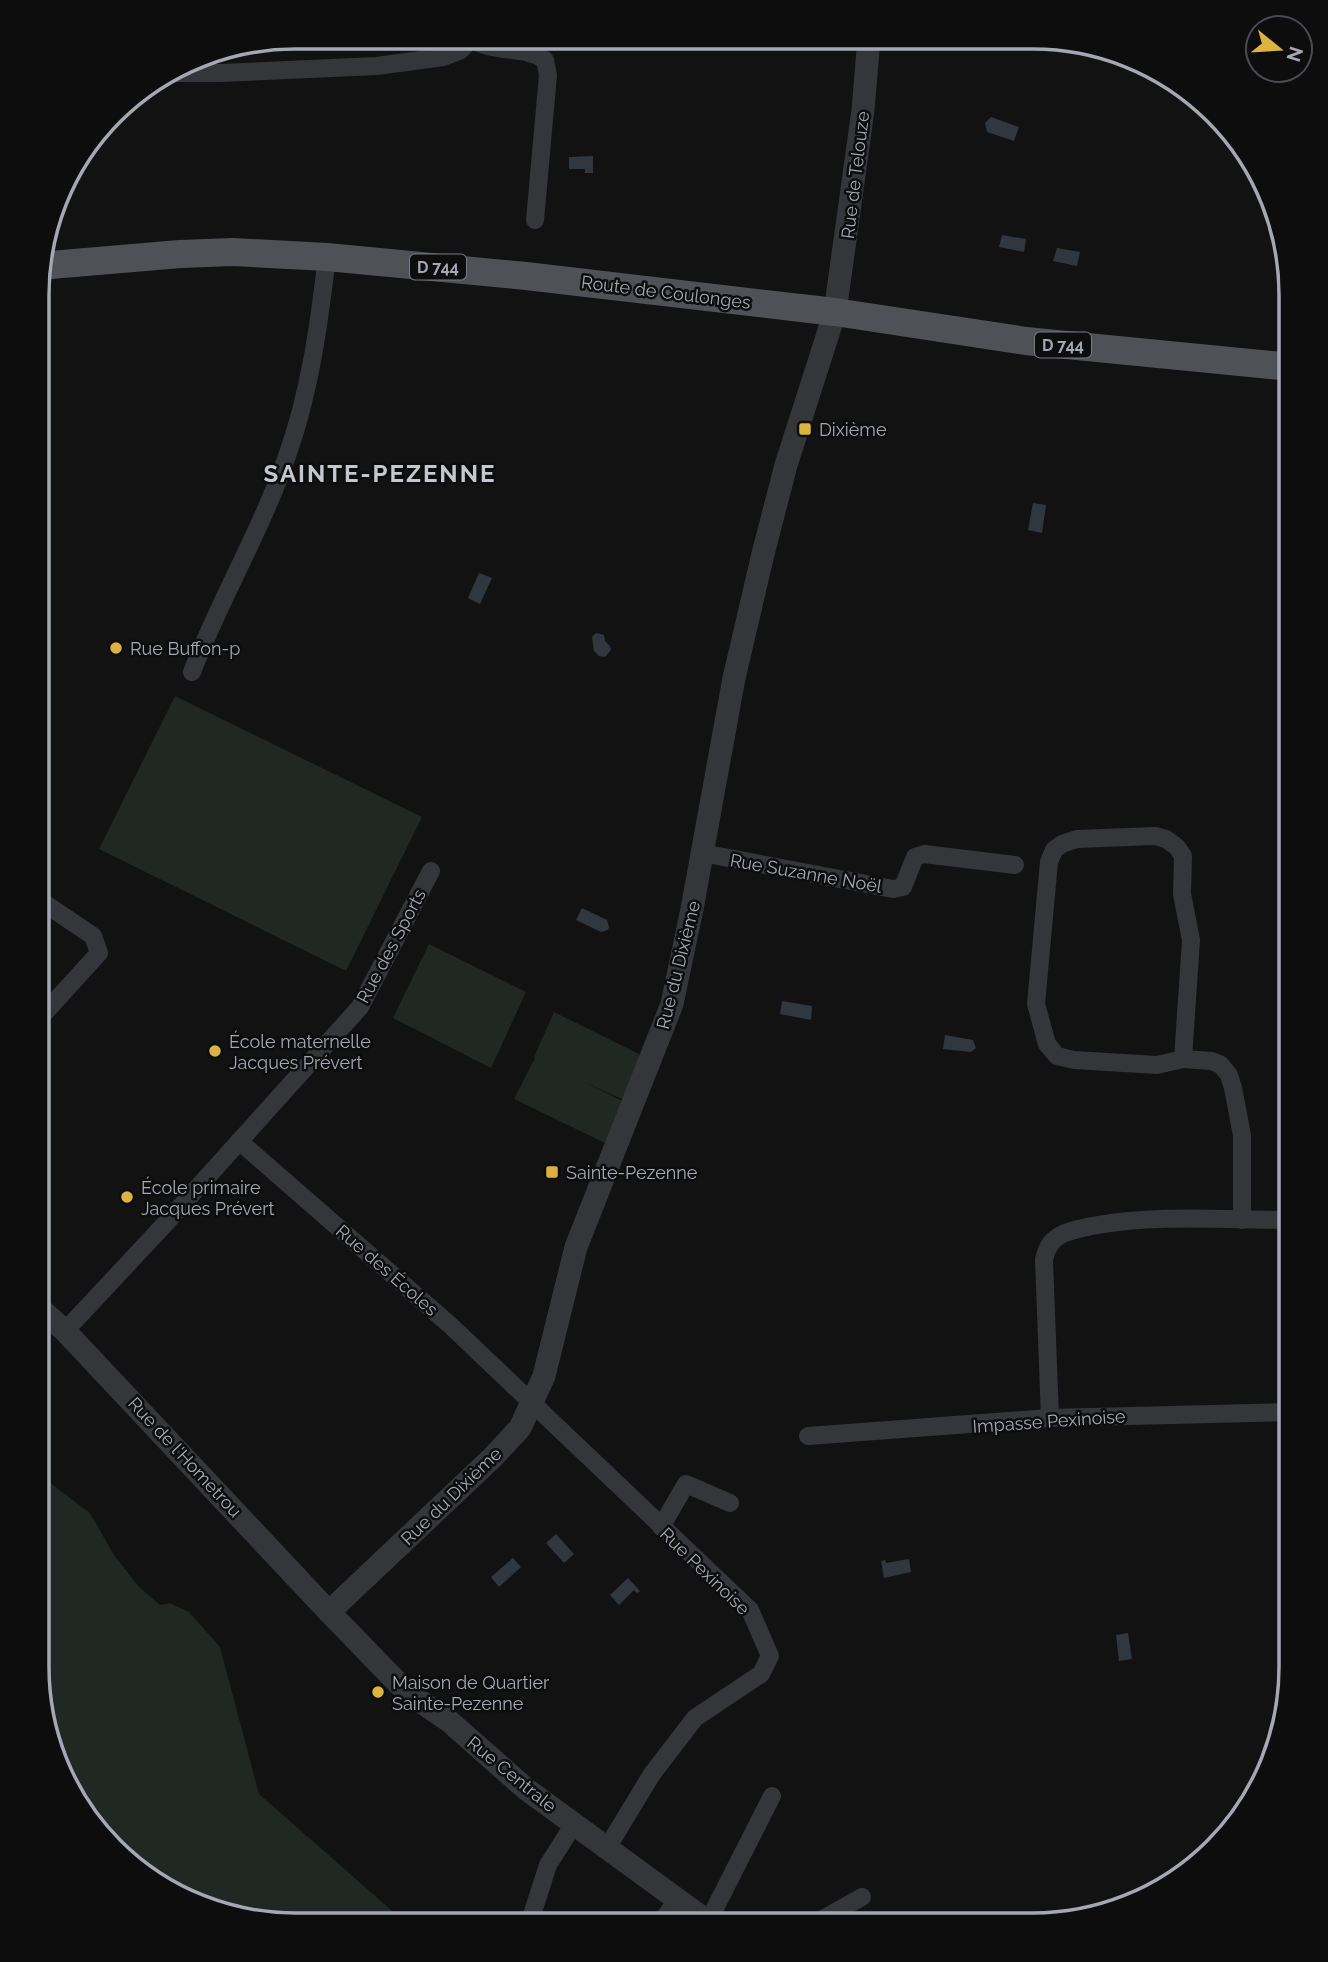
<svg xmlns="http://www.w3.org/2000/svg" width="1328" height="1962" font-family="Raleway,sans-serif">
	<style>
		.green { fill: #212722 }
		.water { fill: #31373e }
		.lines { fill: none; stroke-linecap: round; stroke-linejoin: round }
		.minor { stroke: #35363a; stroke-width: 18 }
		.tertiary { stroke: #35363a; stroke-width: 23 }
		.primary { stroke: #505156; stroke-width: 28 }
		.poi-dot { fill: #dcb341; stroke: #0d0d0e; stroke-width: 2.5 }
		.labels { text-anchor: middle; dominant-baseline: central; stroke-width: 5; stroke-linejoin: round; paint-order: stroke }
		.shield { fill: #0d0d0e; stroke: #777a81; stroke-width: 2 }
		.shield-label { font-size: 16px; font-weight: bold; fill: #a5a8b2 }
		.street-label { font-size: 18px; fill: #a5a8b2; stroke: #0d0d0e }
		.poi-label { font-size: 18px; fill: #a5a8b2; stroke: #0d0d0e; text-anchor: start }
		.district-label { font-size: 24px; font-weight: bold; letter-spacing: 2px; fill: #c5c7cf; stroke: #0d0d0e }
		.rim { fill: none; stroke: #a5a8b2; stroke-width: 3.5 }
	</style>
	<rect width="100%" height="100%" fill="#121213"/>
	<!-- green -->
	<g class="green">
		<polygon points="175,696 422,817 346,971 99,849"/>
		<polygon points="429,944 526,992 491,1068 393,1018"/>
		<polygon points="554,1012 641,1055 624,1100 586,1083 622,1101 605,1143 514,1099 535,1058 534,1057"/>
		<polygon points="37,1473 90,1513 114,1555 139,1587 160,1605 170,1603 189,1612 220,1647 259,1794 406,1923 262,1923 197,1906 138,1872 90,1825 57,1766 37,1667"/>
	</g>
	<!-- water -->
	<g class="water">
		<polygon points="991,117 1019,127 1014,141 987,132 985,123"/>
		<polygon points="593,156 593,173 585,173 585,169 569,169 569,157"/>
		<polygon points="1002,235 1026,239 1024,252 999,247"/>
		<polygon points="1057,248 1080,252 1077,266 1053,261"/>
		<polygon points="1033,503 1046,505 1042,533 1028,530"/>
		<polygon points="479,573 492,578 480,604 468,598"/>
		<polygon points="596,633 604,635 605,641 610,646 611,650 605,657 599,656 594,651 592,637"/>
		<polygon points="582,908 607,920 609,927 608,930 601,932 576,920"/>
		<polygon points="782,1001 812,1006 811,1020 780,1014"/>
		<polygon points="945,1035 973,1040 976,1048 971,1052 943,1049"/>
		<polygon points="556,1534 574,1554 564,1563 546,1543"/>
		<polygon points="513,1558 521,1567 499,1587 491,1577"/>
		<polygon points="909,1559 911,1572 884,1578 881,1561 885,1560 886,1563"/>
		<polygon points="628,1578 640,1591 637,1593 634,1590 619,1605 610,1595"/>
		<polygon points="1128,1633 1132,1659 1119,1661 1116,1635"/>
	</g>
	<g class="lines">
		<!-- minor -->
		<g class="minor">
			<path d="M472,39C494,54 524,45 545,60L548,75L535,220"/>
			<polyline points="173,73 220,73 377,66 443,57 461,50 473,37"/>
			<path d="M192,672C220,599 261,531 287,456C310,392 319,324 327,257"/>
			<polyline points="702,853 893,889 903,887 915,857 924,854 1015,865"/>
			<polyline points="38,1020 99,953 93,936 38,899"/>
			<polyline points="1183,1059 1191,940 1182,894 1183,856 1177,847 1166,839 1155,836 1077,839 1062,844 1054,850 1049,862 1036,1004 1047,1044 1057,1056 1074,1060 1157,1065 1183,1059 1212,1061 1221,1065 1229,1075 1233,1088 1242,1135 1242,1220"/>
			<polyline points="239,1141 450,1325 750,1610 770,1656 761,1674 695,1718 652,1774 607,1848"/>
			<polyline points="65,1331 164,1225 360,1007 431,871"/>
			<path d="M1050,1418L1044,1260C1046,1249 1051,1240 1061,1235C1070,1230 1082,1228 1092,1226C1156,1214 1226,1220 1291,1220"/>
			<polyline points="808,1436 1050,1418 1291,1412"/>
			<polyline points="661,1527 686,1484 730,1503"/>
			<polyline points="708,1922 772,1796"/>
			<polyline points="529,1924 548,1865 574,1824"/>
			<polyline points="660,1924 677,1900"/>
			<polyline points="812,1925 862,1897"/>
		</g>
		<!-- tertiary -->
		<g class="tertiary">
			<polyline points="37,1306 65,1331 329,1612 398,1683 414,1697 449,1721 526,1789 711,1924"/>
			<polyline points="329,1612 492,1458 520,1428 544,1376 576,1247 672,1004 692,909 734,678 763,554 786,465 835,312 863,110 869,38"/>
			<polyline points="1189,1870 1211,1852"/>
		</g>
		<!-- primary -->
		<polyline class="primary" points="39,266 180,254 233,252 327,257 526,276 835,312 1026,341 1291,367"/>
	</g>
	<!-- markers -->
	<g class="poi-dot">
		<rect x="798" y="422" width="14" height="14" rx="3.5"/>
		<circle cx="116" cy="648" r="7"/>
		<circle cx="215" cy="1051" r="7"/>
		<rect x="545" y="1165" width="14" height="14" rx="3.5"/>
		<circle cx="127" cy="1197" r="7"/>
		<circle cx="378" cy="1692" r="7"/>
	</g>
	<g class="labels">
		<!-- shield labels -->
		<g class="shield">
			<rect x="410" y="254.5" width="56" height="25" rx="5"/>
			<rect x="1035" y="332.5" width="56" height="25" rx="5"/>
		</g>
		<g class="shield-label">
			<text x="438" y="267">D 744</text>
			<text x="1063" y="345">D 744</text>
		</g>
		<!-- street labels -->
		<g class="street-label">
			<text transform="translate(855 175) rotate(-83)">Rue de Telouze</text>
			<text transform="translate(666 292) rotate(7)">Route de Coulonges</text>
			<text transform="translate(806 873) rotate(10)">Rue Suzanne Noël</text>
			<text transform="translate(391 946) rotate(-62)">Rue des Sports</text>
			<text transform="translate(678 965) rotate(-76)">Rue du Dixième</text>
			<text transform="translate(387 1270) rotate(41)">Rue des Écoles</text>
			<text transform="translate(1049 1421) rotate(-4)">Impasse Pexinoise</text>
			<text transform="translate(185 1457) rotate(47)">Rue de l'Hometrou</text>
			<text transform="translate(451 1496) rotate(-44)">Rue du Dixième</text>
			<text transform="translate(705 1571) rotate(44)">Rue Pexinoise</text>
			<text transform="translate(512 1774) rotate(39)">Rue Centrale</text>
		</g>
		<!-- poi labels -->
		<g class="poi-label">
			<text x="819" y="429">Dixième</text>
			<text x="130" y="648">Rue Buffon-p</text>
			<text x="229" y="1041">École maternelle<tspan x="229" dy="21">Jacques Prévert</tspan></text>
			<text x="566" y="1172">Sainte-Pezenne</text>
			<text x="141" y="1187">École primaire<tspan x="141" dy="21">Jacques Prévert</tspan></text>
			<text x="392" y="1682">Maison de Quartier<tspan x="392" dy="21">Sainte-Pezenne</tspan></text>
		</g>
		<!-- district labels -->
		<g class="district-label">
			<text x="380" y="473">SAINTE-PEZENNE</text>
		</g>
	</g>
	<!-- crop -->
	<path d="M0 0H1328V1962H0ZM295 49H1033A246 246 0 0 1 1279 295V1667A246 246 0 0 1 1033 1913H295A246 246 0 0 1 49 1667V295A246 246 0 0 1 295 49Z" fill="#0d0d0e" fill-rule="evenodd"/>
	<path class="rim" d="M295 49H1033A246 246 0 0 1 1279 295V1667A246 246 0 0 1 1033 1913H295A246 246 0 0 1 49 1667V295A246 246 0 0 1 295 49Z"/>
	<!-- north arrow -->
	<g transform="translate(1279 49) rotate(108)"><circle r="33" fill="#0d0d0e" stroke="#4a4b50" stroke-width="2"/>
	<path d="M0-5L12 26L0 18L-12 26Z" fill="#dcb341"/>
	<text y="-10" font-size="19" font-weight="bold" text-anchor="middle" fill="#a5a8b2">N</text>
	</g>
</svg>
